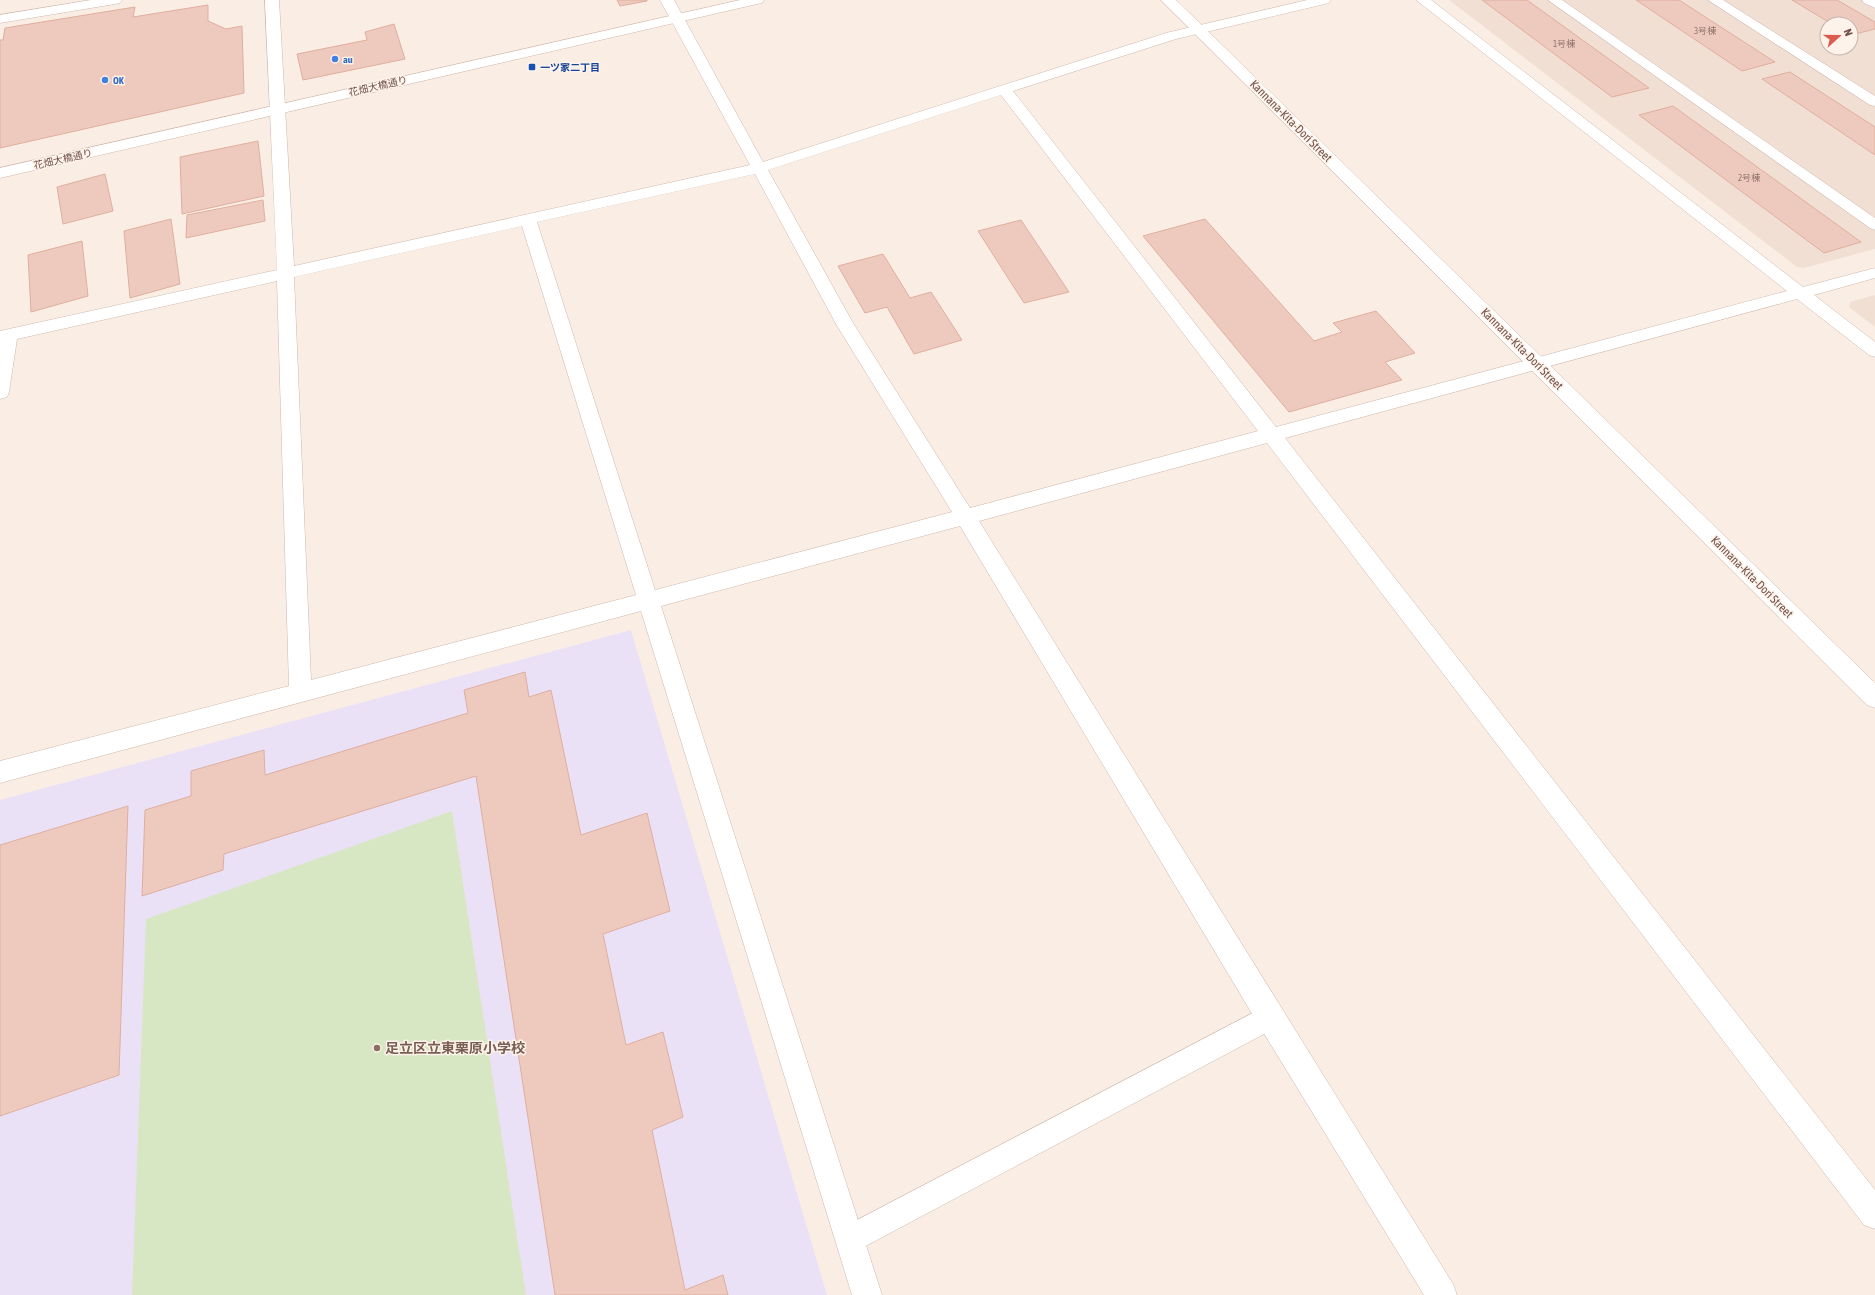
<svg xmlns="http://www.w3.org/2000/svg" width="1875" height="1295" font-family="'Asap Condensed','Noto Sans JP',sans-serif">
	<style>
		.residential { fill: #f1dfd3; fill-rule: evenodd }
		.education { fill: #ebe1f7 }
		.green { fill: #d7e7c4 }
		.building { fill: #eecabe; stroke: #dfae9f }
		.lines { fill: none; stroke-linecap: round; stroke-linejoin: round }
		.lane-casing { stroke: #cdb7ae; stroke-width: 1 }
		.street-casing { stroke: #cdb7ae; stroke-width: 1 }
		.secondary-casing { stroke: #d0b6ac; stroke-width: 1 }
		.lane { fill: #fff; fill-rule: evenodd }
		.street { fill: #fff; fill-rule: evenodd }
		.secondary { fill: #fff; fill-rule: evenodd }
		.shop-dot { fill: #3f7fe0; stroke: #fef3ea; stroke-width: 1.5 }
		.transit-dot { fill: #1a4fb4; stroke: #fef3ea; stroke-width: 1.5 }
		.education-dot { fill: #8d6e63; stroke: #fef3ea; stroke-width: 1.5 }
		.labels { text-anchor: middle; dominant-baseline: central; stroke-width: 3; stroke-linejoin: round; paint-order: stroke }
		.far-number-label { font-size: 9px; fill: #907168 }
		.far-shop-label { font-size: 10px; font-weight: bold; fill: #366cbe; stroke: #fef3ea; text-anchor: start }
		.far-transit-label { font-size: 10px; font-weight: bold; fill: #164399; stroke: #fef3ea; text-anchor: start }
		.far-street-label { font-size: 10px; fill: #71534c; stroke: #fef3ea }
		.street-label { font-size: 12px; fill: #71534c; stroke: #fef3ea }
		.near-education-label { font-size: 14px; font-weight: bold; fill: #785e54; stroke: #fef3ea; text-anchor: start }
	</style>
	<rect width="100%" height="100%" fill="#faeee4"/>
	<!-- residential -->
	<g class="residential">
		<path d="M1449,0H1875V249L1804,268L1797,267ZM1827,24H1851V48H1827Z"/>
		<polygon points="1875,295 1875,327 1849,307 1850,302"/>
	</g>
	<!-- education -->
	<polygon class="education" points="631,630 827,1295 0,1295 0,800"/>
	<!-- green -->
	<polygon class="green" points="452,811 526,1295 132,1295 146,919"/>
	<!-- building -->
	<g class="building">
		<polygon points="617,0 647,0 647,1 620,6"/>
		<polygon points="1482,0 1527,0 1649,88 1612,97"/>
		<polygon points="1636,0 1679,0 1775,62 1742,71"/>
		<polygon points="1792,0 1837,0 1875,22 1875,29 1851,35 1851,24 1832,24"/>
		<polygon points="208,5 208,21 226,29 242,26 244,93 0,148 0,40 3,40 5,28 135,7 133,17"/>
		<polygon points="394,24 405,59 303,80 297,54 367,40 365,32"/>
		<polygon points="1790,72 1875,127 1875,155 1762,79"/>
		<polygon points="1673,106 1861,242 1824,253 1639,115"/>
		<polygon points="258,141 264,196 182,214 180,157"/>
		<polygon points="105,174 113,211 63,224 57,187"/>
		<polygon points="263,200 265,221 186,238 187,215"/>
		<polygon points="171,219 180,284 130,298 124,231"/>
		<polygon points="1205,219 1314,341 1342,332 1333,323 1376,311 1415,353 1385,362 1402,380 1289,412 1143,236"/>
		<polygon points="1021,220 1069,292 1024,303 978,231"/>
		<polygon points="82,241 88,296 31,312 28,255"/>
		<polygon points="883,254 910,298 931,292 962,340 914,354 887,307 865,313 838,266"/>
		<polygon points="525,672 529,697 551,690 581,835 647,813 670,911 603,934 626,1045 663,1032 683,1117 652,1130 685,1290 723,1275 728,1295 555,1295 476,776 224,854 223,870 142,896 145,810 191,796 191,771 264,750 265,775 468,713 464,690"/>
		<polygon points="128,806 119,1075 0,1116 0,845"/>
	</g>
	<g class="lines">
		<defs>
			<g id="lane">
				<polygon points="1548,0 1562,0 1875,218 1875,230 1870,228"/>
				<polygon points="1708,0 1723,0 1875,96 1875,106 1870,105"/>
				<polygon points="1862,0 1875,0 1875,8 1864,3"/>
				<polygon points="1270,1004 1279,1008 1283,1017 1279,1026 860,1249 850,1253 840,1249 836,1239 840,1229"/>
			</g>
			<g id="street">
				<polygon points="91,0 122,0 120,3 115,4 0,23 0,15"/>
				<path d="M265,0H279L294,266L750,165L660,0H674L763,162L1166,33L1307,0H1331L1329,3L1176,39L1013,91L1276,427L1787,291L1416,0H1431L1803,287L1875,268V278L1814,295L1875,342V357L1869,355L1797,299L1285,438L1875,1190V1229L1864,1225L1267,443L979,521L1453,1284L1457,1295H1424L1260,1027L960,526L661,606L882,1295H852L641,611L0,783V761L289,686L277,281L17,339L9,392L7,397L0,399V331L277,270ZM1001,95L1258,431L970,508L853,323L768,170ZM755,174L836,324L952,512L655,590L537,222ZM522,226L636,595L311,680L294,277Z"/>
			</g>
			<g id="secondary">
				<polygon points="740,0 764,0 762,3 757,4 0,178 0,168"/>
				<polygon points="1161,0 1176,0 1875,683 1875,708 1867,705"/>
			</g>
		</defs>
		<!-- lane casing -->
		<use href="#lane" class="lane-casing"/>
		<!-- street casing -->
		<use href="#street" class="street-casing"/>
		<!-- secondary casing -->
		<use href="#secondary" class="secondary-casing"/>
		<!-- lane -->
		<use href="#lane" class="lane"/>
		<!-- street -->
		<use href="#street" class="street"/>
		<!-- secondary -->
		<use href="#secondary" class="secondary"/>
	</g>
	<!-- markers -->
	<g class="shop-dot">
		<circle cx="335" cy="59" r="4"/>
		<circle cx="105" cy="80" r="4"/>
	</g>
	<rect class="transit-dot" x="528" y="63" width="8" height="8" rx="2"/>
	<circle class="education-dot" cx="377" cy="1048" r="4"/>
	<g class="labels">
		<!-- far-number labels -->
		<g class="far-number-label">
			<text x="1705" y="31">3号棟</text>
			<text x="1564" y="44">1号棟</text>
			<text x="1749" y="178">2号棟</text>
		</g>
		<!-- far-shop labels -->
		<g class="far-shop-label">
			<text x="343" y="59">au</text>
			<text x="113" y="80">OK</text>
		</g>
		<!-- far-transit labels -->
		<g class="far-transit-label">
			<text x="540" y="67">一ツ家二丁目</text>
		</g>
		<!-- far-street labels -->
		<g class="far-street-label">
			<text transform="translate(378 86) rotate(-13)">花畑大橋通り</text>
			<text transform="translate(63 159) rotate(-13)">花畑大橋通り</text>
		</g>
		<!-- street labels -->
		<g class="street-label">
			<text transform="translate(1291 121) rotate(45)">Kannana-Kita-Dori Street</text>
			<text transform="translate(1522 349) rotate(45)">Kannana-Kita-Dori Street</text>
			<text transform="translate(1752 577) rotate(45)">Kannana-Kita-Dori Street</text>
		</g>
		<!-- near-education labels -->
		<g class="near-education-label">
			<text x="385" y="1048">足立区立東栗原小学校</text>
		</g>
	</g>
	<!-- north arrow -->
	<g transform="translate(1839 36) rotate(69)"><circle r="19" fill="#fef3ea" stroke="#c6b3ab"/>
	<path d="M0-3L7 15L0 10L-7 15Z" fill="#dc5c51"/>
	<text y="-6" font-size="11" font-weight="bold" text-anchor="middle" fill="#71534c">N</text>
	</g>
</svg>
